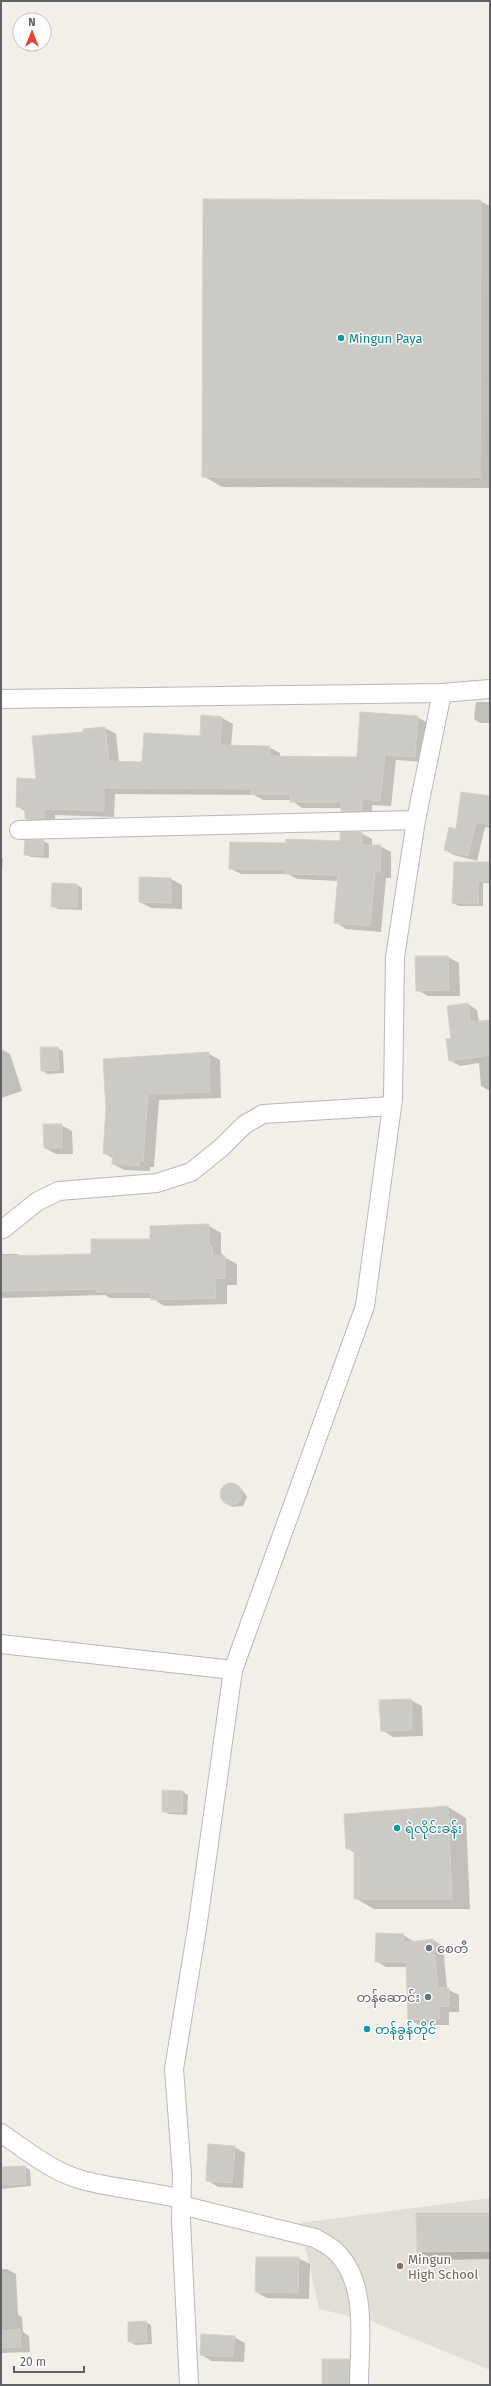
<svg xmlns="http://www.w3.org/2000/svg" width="491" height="2386" font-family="'Fira Sans','Noto Sans Myanmar',sans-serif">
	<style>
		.education { fill: #e1ded6 }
		.shadow { fill: #0003 }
		.building { fill: #cccac5; stroke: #d6d1c6 }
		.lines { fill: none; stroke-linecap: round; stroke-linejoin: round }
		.street-casing { stroke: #b5b8bc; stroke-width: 20 }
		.street { stroke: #fff; stroke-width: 18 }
		.culture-dot { fill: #0f9aa8; stroke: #fff; stroke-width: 1.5 }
		.worship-dot { fill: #6b7280; stroke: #fff; stroke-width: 1.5 }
		.education-dot { fill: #8d6e63; stroke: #fff; stroke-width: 1.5 }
		.labels { text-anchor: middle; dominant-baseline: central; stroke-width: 3; stroke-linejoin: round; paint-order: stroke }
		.culture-label { font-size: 13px; fill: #0d838f; stroke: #fff; text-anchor: start }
		.worship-label { font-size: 13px; fill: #5b616d; stroke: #fff; text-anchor: start }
		.education-label { font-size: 13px; fill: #785e54; stroke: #fff; text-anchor: start }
	</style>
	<rect width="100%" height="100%" fill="#f1efe8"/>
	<!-- education -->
	<polygon class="education" points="490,2198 490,2370 371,2321 319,2309 300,2223"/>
	<!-- shadow -->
	<g class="shadow">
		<polygon points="480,201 490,206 490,488 222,487 203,476"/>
		<polygon points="476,702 490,702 490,723 480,723 474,719"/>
		<polygon points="417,717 428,723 425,762 396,760 391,806 372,805 372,817 353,817 342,811 342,808 302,808 291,800 263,800 254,795 115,794 114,817 55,815 55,825 37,825 26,819 26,812 17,806 37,780 84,733 105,728 116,734 119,762 143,763 201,737 222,718 233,724 231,746 269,747 280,753 280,757 358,758"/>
		<polygon points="490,797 490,828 485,827 477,861 454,855 445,850 456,830"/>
		<polygon points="361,833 372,839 372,846 380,846 391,852 391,878 386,878 381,932 346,929 335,922 339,881 297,879 288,874 241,874 230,868 287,844 341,842"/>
		<polygon points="43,841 49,844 49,858 31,857 25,854"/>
		<polygon points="1,858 3,859 1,887"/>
		<polygon points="490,863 490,883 483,883 483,906 459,906 453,903"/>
		<polygon points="140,878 171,879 182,885 182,909 151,908 140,902"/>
		<polygon points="77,885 82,888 82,910 58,909 52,906"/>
		<polygon points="416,957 448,957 459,963 460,996 428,996 417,990"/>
		<polygon points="468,1004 477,1010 479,1022 490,1021 490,1091 481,1086 479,1063 460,1066 450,1060 452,1039"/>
		<polygon points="57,1048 63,1051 64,1073 47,1074 42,1070"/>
		<polygon points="1,1049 10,1054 22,1091 1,1098"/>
		<polygon points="209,1054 220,1060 221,1098 159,1100 154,1167 150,1167 150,1171 124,1170 113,1164 114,1159 104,1153 107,1109"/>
		<polygon points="61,1125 72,1131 73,1154 56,1154 45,1148"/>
		<polygon points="209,1226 221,1233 221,1252 224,1257 237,1264 237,1285 227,1285 227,1304 164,1306 152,1298 110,1298 105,1295 1,1298 1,1254 17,1254 22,1256 92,1255"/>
		<polygon points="225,1485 236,1485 241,1488 247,1497 243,1506 232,1507 222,1500 222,1489"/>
		<polygon points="411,1700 422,1706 423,1736 393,1737 382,1730"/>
		<polygon points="183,1792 188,1795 187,1815 169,1814 163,1811"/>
		<polygon points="448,1807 466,1818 470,1909 374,1909 355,1898 355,1853 347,1848"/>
		<polygon points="403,1935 413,1941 413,1943 433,1940 443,1946 447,1989 459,1995 459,2012 449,2012 449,2025 419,2025 409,2019 407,1967 386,1967 376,1961"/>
		<polygon points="234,2147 245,2153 243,2188 218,2187 207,2180"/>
		<polygon points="25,2167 30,2170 31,2186 1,2189 1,2168"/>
		<polygon points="490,2214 490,2259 433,2260 418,2251"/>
		<polygon points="298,2258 310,2264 309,2299 267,2298 256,2292"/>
		<polygon points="1,2269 7,2269 16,2274 18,2315 22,2317 23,2332 29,2336 30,2352 1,2353"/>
		<polygon points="146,2322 151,2325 152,2344 135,2345 129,2341 129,2323"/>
		<polygon points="234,2337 245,2343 244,2362 212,2361 201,2355"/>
		<polygon points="349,2360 358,2366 358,2385 323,2385"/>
	</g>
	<!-- building -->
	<g class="building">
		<polygon points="203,199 481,200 480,477 202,477"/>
		<polygon points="360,712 418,716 415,757 385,755 380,801 362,799 362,811 341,811 341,802 290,802 290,794 251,794 251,789 104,788 104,811 44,809 44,819 25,819 25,807 16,807 17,778 36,779 32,736 83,732 83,729 105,727 109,761 142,762 144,733 200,736 201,715 222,717 220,745 270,746 270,756 357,757"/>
		<polygon points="461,792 490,796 490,825 476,822 468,856 444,850 449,827 456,829"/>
		<polygon points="340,832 362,832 362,845 381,845 380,872 375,872 370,926 334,923 338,875 285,874 285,869 229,869 230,842 286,843 286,839 340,841"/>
		<polygon points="25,840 44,840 43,855 24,855"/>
		<polygon points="454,862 490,862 490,881 478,881 478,904 452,903"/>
		<polygon points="139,877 171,878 171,903 139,902"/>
		<polygon points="52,883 77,884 77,907 51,907"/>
		<polygon points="415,956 448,956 449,990 416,991"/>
		<polygon points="468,1003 470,1022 490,1020 490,1055 449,1061 446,1039 451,1038 447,1006"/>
		<polygon points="40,1047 58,1047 59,1070 41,1071"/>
		<polygon points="209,1052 210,1092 148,1094 143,1162 139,1161 139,1166 112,1164 113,1154 103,1154 106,1109 103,1059"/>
		<polygon points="43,1124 62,1124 62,1148 44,1148"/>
		<polygon points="209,1224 209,1246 212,1246 213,1256 225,1256 225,1278 215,1279 216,1298 151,1300 151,1292 97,1292 97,1289 1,1291 1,1256 91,1254 91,1239 150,1239 150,1226"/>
		<circle cx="231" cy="1494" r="11"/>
		<polygon points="411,1699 412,1730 381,1731 379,1700"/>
		<polygon points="162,1790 183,1791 182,1812 162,1812"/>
		<polygon points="448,1806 452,1899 354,1899 354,1849 346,1849 344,1814"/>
		<polygon points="376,1933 404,1934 403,1943 433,1939 438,1988 449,1988 449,2006 439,2007 439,2019 408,2020 406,1962 375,1962"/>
		<polygon points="208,2144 235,2146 232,2183 206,2181"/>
		<polygon points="25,2166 26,2184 1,2185 1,2167"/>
		<polygon points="416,2213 490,2213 490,2251 417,2252"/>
		<polygon points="256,2257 299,2257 298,2293 255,2292"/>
		<polygon points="146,2321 147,2342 128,2342 128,2322"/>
		<polygon points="20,2329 21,2347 1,2348 1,2331"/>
		<polygon points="201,2334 235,2336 233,2357 200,2355"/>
		<rect x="322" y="2359" width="27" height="26"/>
	</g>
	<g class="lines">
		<defs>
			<g id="street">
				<polyline points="1,699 442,693 490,689"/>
				<polyline points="19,830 416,820"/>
				<polyline points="3,1229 38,1201 59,1191 157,1183 191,1172 221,1148 244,1125 263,1114 392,1106"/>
				<polyline points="1,1644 233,1670 365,1306 393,1099 395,957 416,820 442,693"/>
				<path d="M1,2133C27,2151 55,2174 86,2181C117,2189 150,2191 181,2199"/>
				<path d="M181,2205L315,2238C321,2242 328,2245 333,2249C370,2281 359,2342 359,2385"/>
				<polyline points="189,2385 181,2220 182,2175 174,2069 198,1922 233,1670"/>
			</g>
		</defs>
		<!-- street casing -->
		<use href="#street" class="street-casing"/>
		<!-- street -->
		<use href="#street" class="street"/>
	</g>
	<!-- markers -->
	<g class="culture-dot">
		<circle cx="341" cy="338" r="4"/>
		<circle cx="397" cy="1828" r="4"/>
		<circle cx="367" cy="2029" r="4"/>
	</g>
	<g class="worship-dot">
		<circle cx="429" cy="1948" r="4"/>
		<circle cx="428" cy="1997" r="4"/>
	</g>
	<circle class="education-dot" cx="400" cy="2266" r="4"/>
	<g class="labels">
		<!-- culture labels -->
		<g class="culture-label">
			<text x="349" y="338">Mingun Paya</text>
			<text x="405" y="1828">ရဲလိုင်းခန်း</text>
			<text x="375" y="2029">တန်ခွန်တိုင်</text>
		</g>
		<!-- worship labels -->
		<g class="worship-label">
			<text x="437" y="1948">စေတီ</text>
			<text x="420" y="1997" text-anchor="end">တန်ဆောင်း</text>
		</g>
		<!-- education labels -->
		<g class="education-label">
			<text x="408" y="2259">Mingun<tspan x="408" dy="15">High School</tspan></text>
		</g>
	</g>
	<!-- border -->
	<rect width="491" height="2386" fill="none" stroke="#5f6368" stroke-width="4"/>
	<!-- north arrow -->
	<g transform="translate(32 32)"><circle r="19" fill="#ffffff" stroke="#bfc1c3"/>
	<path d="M0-3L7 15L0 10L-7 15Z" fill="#ea4335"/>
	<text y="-6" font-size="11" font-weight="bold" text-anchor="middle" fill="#5f6368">N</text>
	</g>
	<!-- scale -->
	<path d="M14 2366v6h70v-6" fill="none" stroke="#5f6368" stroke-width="2"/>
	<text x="20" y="2366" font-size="12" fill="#5f6368" stroke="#ffffff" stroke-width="3" paint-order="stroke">20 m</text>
</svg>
